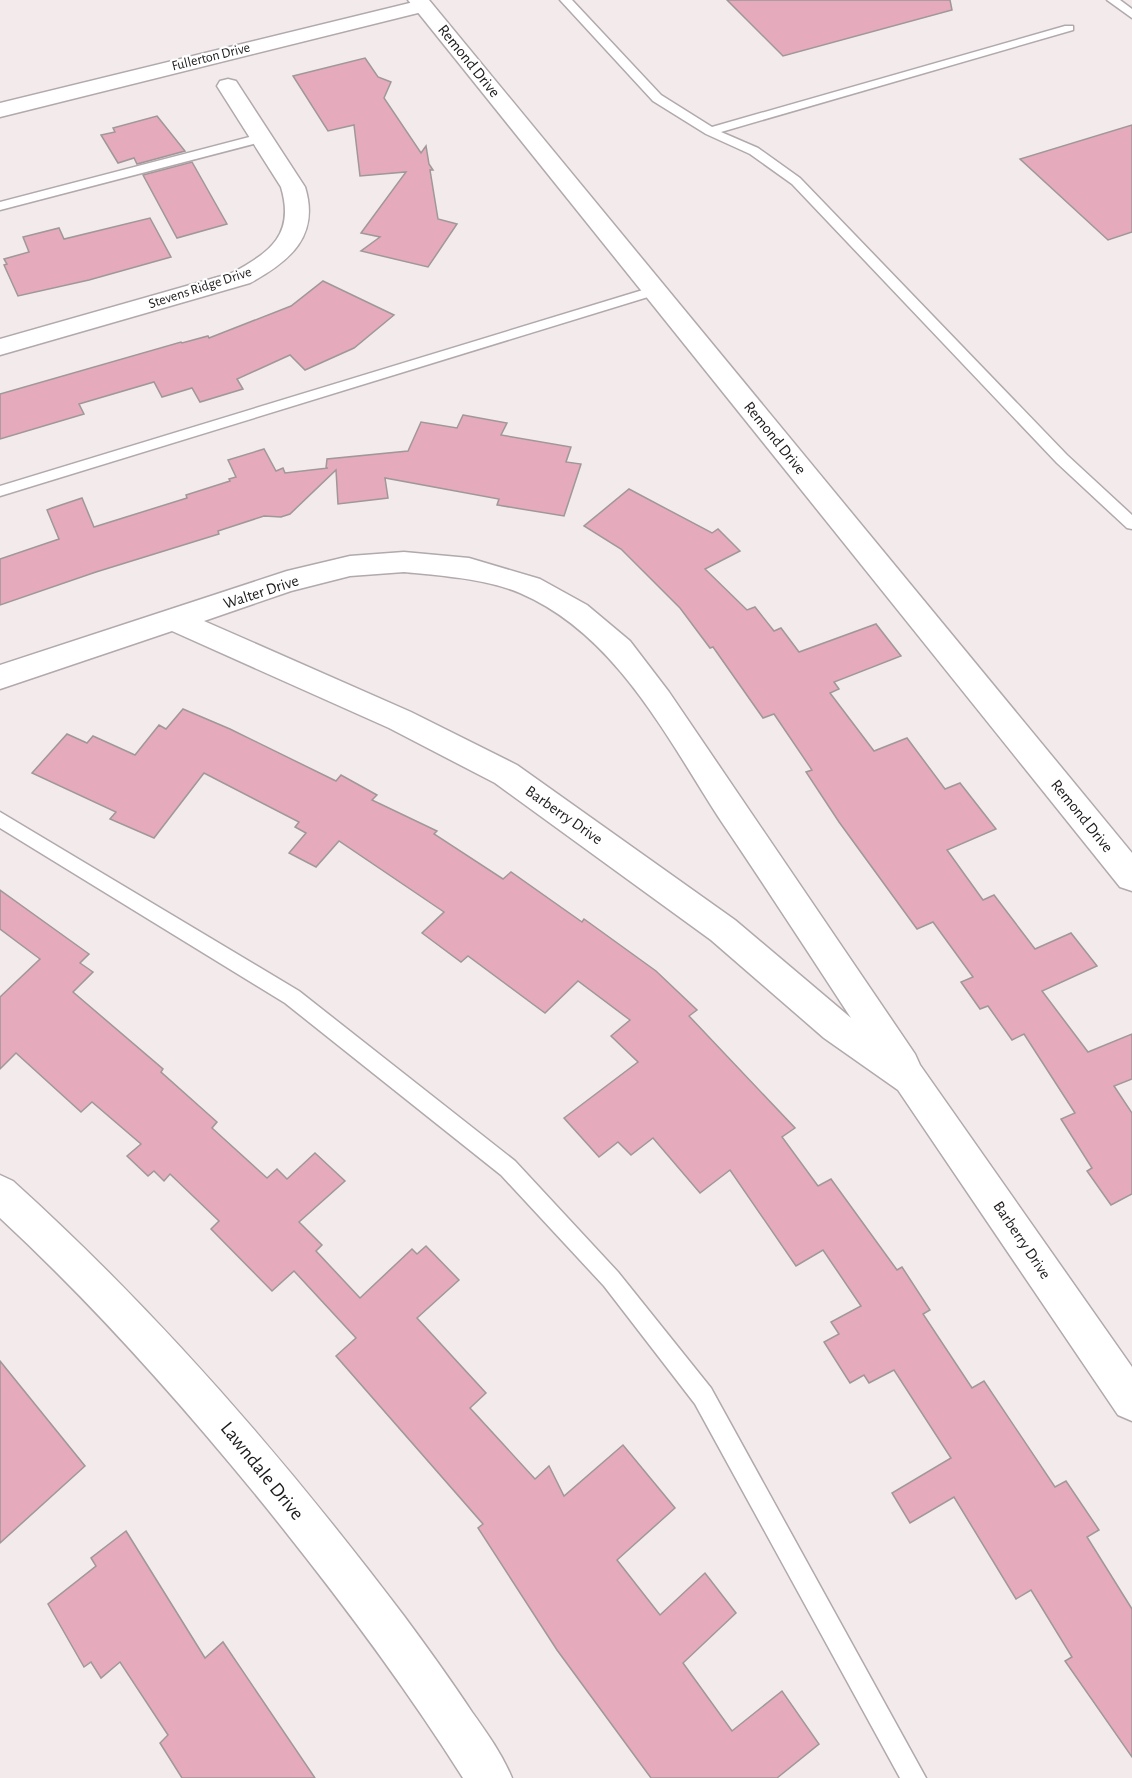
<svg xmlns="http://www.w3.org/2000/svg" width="1132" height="1778" font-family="'Alegreya Sans',sans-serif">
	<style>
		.building { fill: #e5aabb; stroke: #9f9799; stroke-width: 1.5 }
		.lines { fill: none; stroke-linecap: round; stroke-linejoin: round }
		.service-casing { stroke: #b1a9ab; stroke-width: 3 }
		.minor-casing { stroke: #b1a9ab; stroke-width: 3 }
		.tertiary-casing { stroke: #b1a9ab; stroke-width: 3 }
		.service { fill: #fff; fill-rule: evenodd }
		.minor { fill: #fff; fill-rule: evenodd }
		.tertiary { fill: #fff; fill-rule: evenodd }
		.labels { text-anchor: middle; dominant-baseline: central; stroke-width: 4.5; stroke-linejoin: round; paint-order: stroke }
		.far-street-label { font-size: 14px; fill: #1c191a; stroke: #fff }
		.street-label { font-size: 16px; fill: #1c191a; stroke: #fff }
		.near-street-label { font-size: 20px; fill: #1c191a; stroke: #fff }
	</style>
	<rect width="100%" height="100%" fill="#f3eaec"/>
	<!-- building -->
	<g class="building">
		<polygon points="727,0 950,0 952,10 783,56"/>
		<polygon points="365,58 378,77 391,82 384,98 421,153 426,146 429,164 433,170 430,170 438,219 457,224 428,267 361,251 380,237 361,233 406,172 360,176 354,125 328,131 293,76"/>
		<polygon points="157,116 185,151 137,164 134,158 118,163 101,135 115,132 113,128"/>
		<polygon points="1132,125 1132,232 1108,240 1020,159"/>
		<polygon points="192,162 227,224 177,238 143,175"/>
		<polygon points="150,218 171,257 89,280 18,296 4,265 7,264 4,259 29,252 23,237 59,228 64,239"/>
		<polygon points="323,281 394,315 354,348 305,370 290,355 237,379 243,389 200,402 192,388 162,397 154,382 79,404 84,414 0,439 0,394 181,342 182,343 208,336 209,338 291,306"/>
		<polygon points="463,415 507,423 501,435 571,447 566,462 581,464 564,516 497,505 499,499 385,478 388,498 338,504 336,470 290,514 281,517 264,516 218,531 219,534 96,572 0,605 0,559 59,539 47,510 52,508 82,498 94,527 187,498 186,495 230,481 229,479 236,477 228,460 264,449 276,471 283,468 285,473 328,468 326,468 327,459 408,451 421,422 457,428"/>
		<polygon points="629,489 712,533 718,529 740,551 705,569 747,610 755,607 774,631 781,628 799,652 876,624 901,656 834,682 839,689 830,693 874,751 907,738 945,789 960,783 996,829 947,850 983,900 994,895 1035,949 1071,933 1097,966 1042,991 1088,1052 1132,1034 1132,1079 1114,1086 1132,1113 1132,1194 1111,1205 1087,1171 1092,1168 1061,1119 1075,1113 1024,1034 1012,1040 988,1006 980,1009 961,982 973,977 933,922 917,929 839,822 806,772 812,770 774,714 763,718 713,647 710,648 680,608 621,549 584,526"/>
		<polygon points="183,709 230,729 336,781 341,775 377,795 372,800 437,831 434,834 503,879 511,872 582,922 584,919 656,971 697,1010 689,1016 795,1128 782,1137 818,1186 831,1179 897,1270 902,1267 930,1310 923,1314 972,1388 984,1381 1055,1487 1066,1481 1099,1530 1087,1537 1132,1609 1132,1757 1065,1661 1072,1657 1031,1590 1016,1599 954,1497 910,1523 892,1493 951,1458 894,1370 869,1383 864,1375 850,1383 824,1342 839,1334 831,1322 861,1306 823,1250 796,1266 730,1170 700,1193 653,1138 631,1155 618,1142 599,1157 564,1118 638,1062 611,1036 630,1020 578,981 545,1013 468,956 461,962 422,933 444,912 339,841 316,867 289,853 306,833 295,827 299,822 204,773 154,838 110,819 116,812 32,773 67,734 87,743 93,736 135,755 159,725 166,729"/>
		<polygon points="0,890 89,954 80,963 93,972 73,992 163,1069 161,1072 217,1122 212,1128 267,1178 277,1169 287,1179 315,1153 345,1181 299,1222 322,1245 316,1251 360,1298 412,1249 417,1254 426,1246 459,1280 417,1318 486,1393 470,1408 535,1479 549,1466 564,1496 623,1445 675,1508 617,1560 660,1615 705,1573 736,1613 683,1663 732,1731 782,1691 819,1744 777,1778 651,1778 557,1650 478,1528 483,1524 336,1356 356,1338 294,1271 272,1291 211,1229 219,1221 170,1174 164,1181 154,1171 148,1176 127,1156 141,1144 92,1102 81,1112 16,1053 0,1069 0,997 40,959 0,929"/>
		<polygon points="0,1361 85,1466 0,1543"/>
		<polygon points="126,1531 205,1658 223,1642 315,1778 182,1778 160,1743 168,1735 120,1662 101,1678 91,1662 84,1667 48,1604 96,1566 91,1558"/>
	</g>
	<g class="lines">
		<defs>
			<g id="service">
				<polygon points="560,0 572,0 661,95 712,127 1065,26 1073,26 1073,30 721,132 758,148 800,178 1067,455 1132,515 1132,529 1127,528 1057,463 792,184 750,154 706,134 653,101"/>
				<polygon points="1107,0 1120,0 1132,9 1132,18"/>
				<polygon points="261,134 265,135 267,138 265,141 0,210 0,202"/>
				<polygon points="656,286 661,287 663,290 661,293 0,496 0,486"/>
				<polygon points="0,812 299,991 515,1161 618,1272 711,1388 926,1778 900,1778 695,1404 604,1286 501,1175 285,1003 0,828"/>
			</g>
			<g id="minor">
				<polygon points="422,0 430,2 433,6 430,10 0,117 0,103"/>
				<path d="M228,79L236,81L305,187C320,236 290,261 250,283L0,355V339L232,273C271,252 295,234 281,187L217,86L220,81Z"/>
				<path d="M404,552L469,558L540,579L587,605L630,641L669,692L915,1054L920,1065L1132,1367V1421L1118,1415L898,1090L824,1038L711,940L495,783L389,728L172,631L0,689V665L287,571L350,556ZM404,572C443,576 483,578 520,593C616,634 667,738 721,821C765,886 808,952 851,1018L735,920L517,765L411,712L204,621L291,591L350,576Z"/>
				<path d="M0,1175L13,1181C158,1312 286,1460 404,1616C427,1647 450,1679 472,1712C487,1733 502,1754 512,1778H463C403,1683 335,1593 265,1506C182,1404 96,1307 0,1218Z"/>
			</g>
			<polygon id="tertiary" points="408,0 429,0 1132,853 1132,891 1120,887"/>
		</defs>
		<!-- service casing -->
		<use href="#service" class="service-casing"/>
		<!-- minor casing -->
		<use href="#minor" class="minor-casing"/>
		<!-- tertiary casing -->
		<use href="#tertiary" class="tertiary-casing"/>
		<!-- service -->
		<use href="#service" class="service"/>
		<!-- minor -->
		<use href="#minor" class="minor"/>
		<!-- tertiary -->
		<use href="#tertiary" class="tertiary"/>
	</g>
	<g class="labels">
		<!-- far-street labels -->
		<g class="far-street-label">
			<text transform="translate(211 57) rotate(-14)">Fullerton Drive</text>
			<text transform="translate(200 288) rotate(-18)">Stevens Ridge Drive</text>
		</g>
		<!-- street labels -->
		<g class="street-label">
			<text transform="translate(469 61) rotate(51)">Remond Drive</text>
			<text transform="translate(775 438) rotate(51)">Remond Drive</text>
			<text transform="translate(261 592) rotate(-18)">Walter Drive</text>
			<text transform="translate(564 815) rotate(35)">Barberry Drive</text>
			<text transform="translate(1082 816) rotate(51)">Remond Drive</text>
			<text transform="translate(1022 1240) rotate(56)">Barberry Drive</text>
		</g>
		<!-- near-street labels -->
		<g class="near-street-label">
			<text transform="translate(262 1471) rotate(51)">Lawndale Drive</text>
		</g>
	</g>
</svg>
